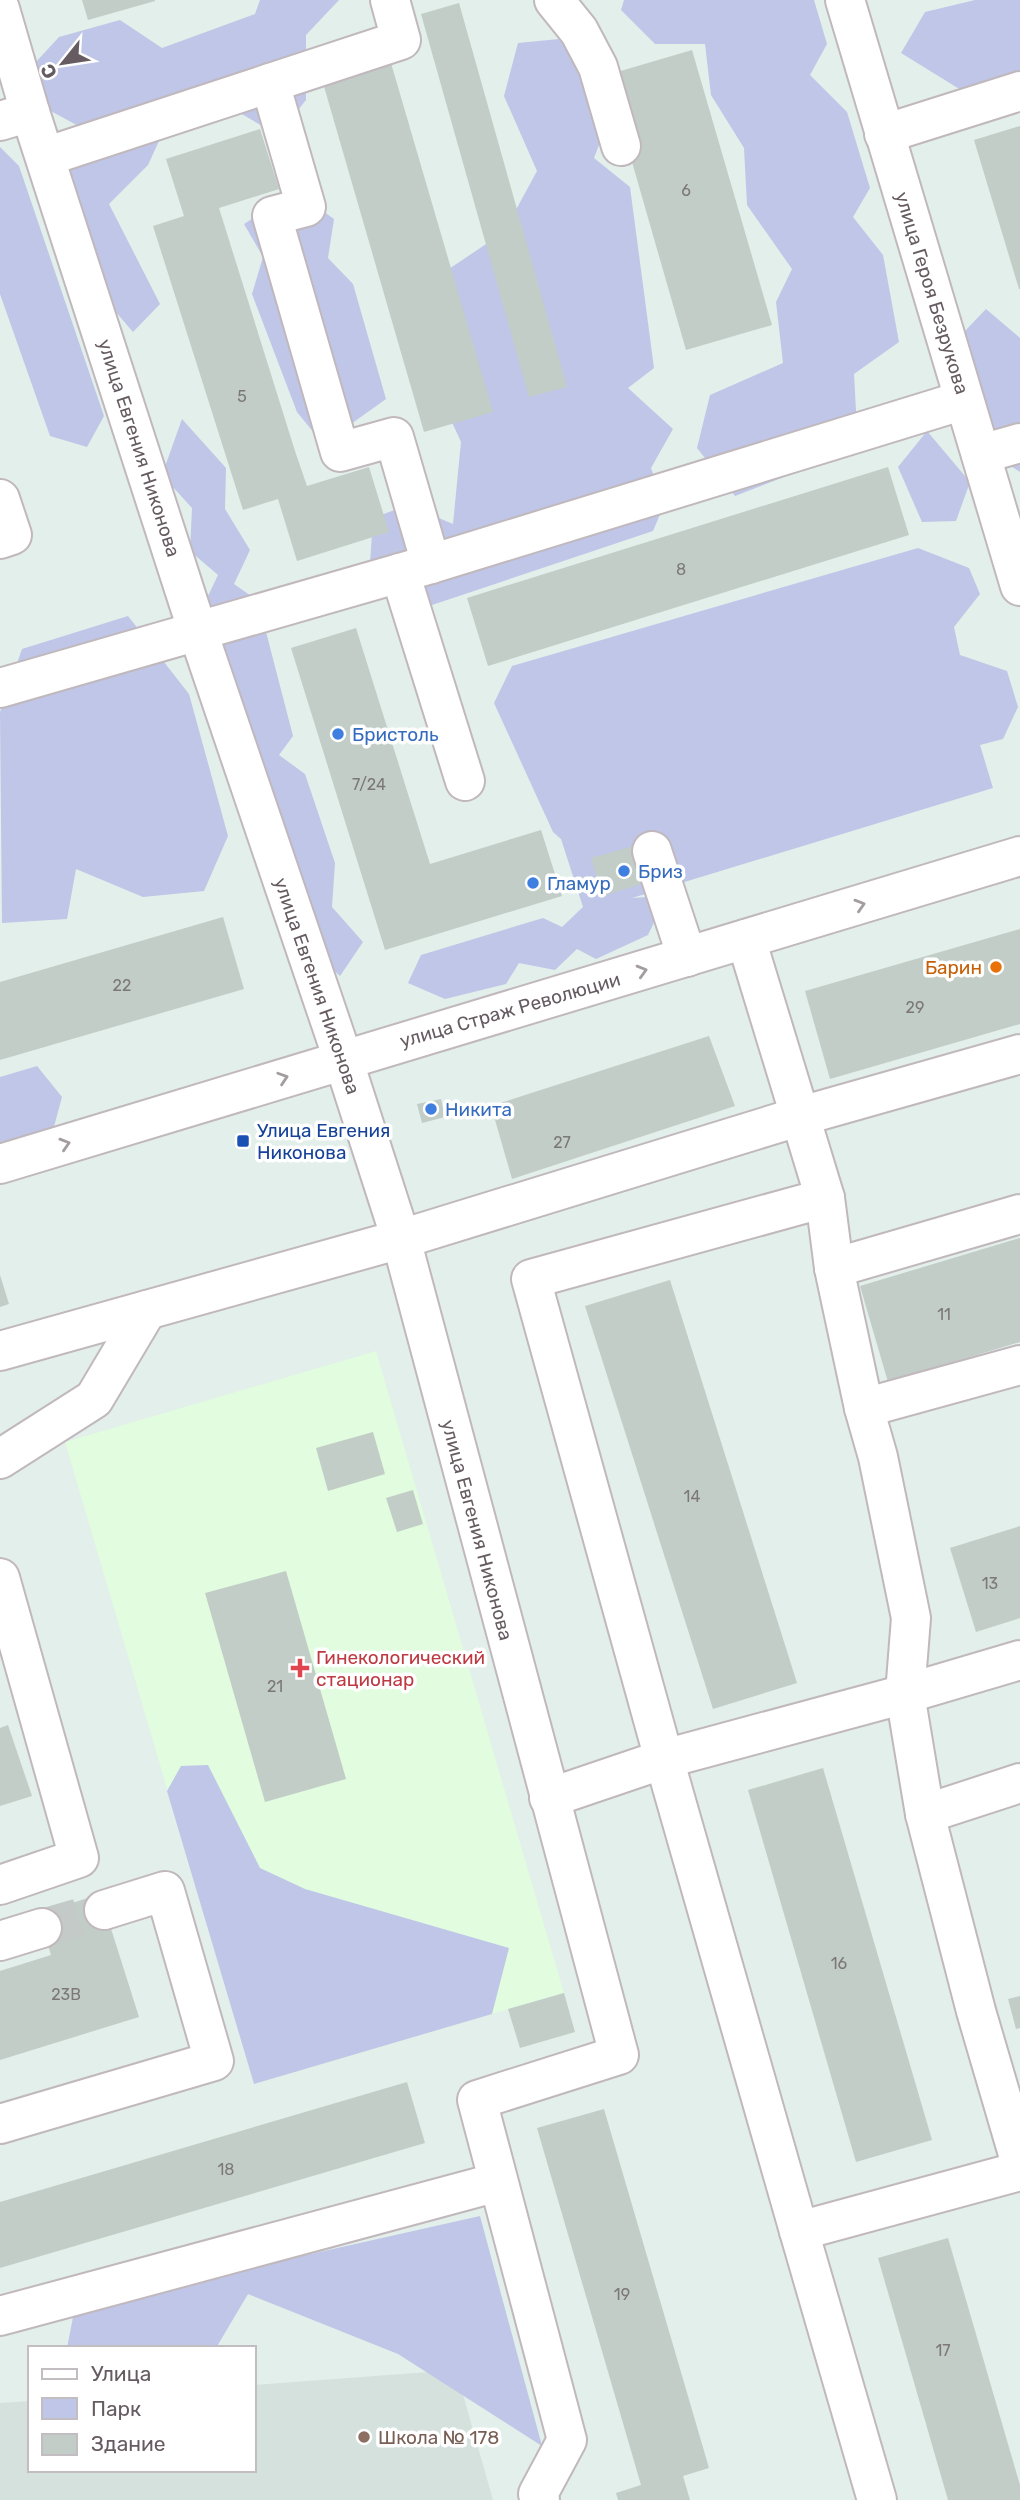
<svg xmlns="http://www.w3.org/2000/svg" width="1020" height="2500" font-family="Rubik,sans-serif">
	<style>
		.education { fill: #d4e1dc }
		.medical { fill: #e1fcdf }
		.green { fill: #bfc6e8 }
		.building { fill: #c2cdc7 }
		.lines { fill: none; stroke-linecap: round; stroke-linejoin: round }
		.minor-tunnel { stroke: #c4cac8; stroke-width: 38; stroke-dasharray: 38 19; stroke-linecap: butt }
		.minor-casing { stroke: #c0b8bd; stroke-width: 42 }
		.minor { stroke: #fff; stroke-width: 38 }
		.oneway { stroke: #a39da0 }
		.shop-dot { fill: #3f7fe0; stroke: #fff; stroke-width: 2.5 }
		.food-dot { fill: #e8710a; stroke: #fff; stroke-width: 2.5 }
		.transit-dot { fill: #1a4fb4; stroke: #fff; stroke-width: 2.5 }
		.health-dot { fill: #e0444e; stroke: #fff; stroke-width: 2.5 }
		.education-dot { fill: #8d6e63; stroke: #fff; stroke-width: 2.5 }
		.labels { text-anchor: middle; dominant-baseline: central; stroke-width: 7; stroke-linejoin: round; paint-order: stroke }
		.number-label { font-size: 16px; fill: #7c787a }
		.street-label { font-size: 19px; fill: #655b61; stroke: #fff }
		.shop-label { font-size: 19px; fill: #366cbe; stroke: #fff; text-anchor: start }
		.food-label { font-size: 19px; fill: #c56008; stroke: #fff; text-anchor: end }
		.transit-label { font-size: 19px; fill: #164399; stroke: #fff; text-anchor: start }
		.health-label { font-size: 19px; fill: #be3a42; stroke: #fff; text-anchor: start }
		.education-label { font-size: 19px; fill: #785e54; stroke: #fff; text-anchor: start }
	</style>
	<rect width="100%" height="100%" fill="#e3efea"/>
	<!-- education -->
	<polygon class="education" points="456,2370 493,2500 0,2500 0,2403 30,2401 30,2470 254,2470 254,2385"/>
	<!-- medical -->
	<polygon class="medical" points="376,1351 564,1993 254,2084 65,1442"/>
	<!-- green -->
	<g class="green">
		<polygon points="260,0 339,0 306,35 306,100 278,135 238,112 164,130 148,165 109,204 160,304 133,332 103,297 66,176 84,129 47,109 35,63 59,37 120,20 162,48 255,14"/>
		<polygon points="624,0 814,0 827,44 810,75 847,112 870,188 853,217 883,255 899,342 854,374 858,448 735,496 697,448 710,395 783,363 776,302 792,269 747,205 744,148 711,95 705,44 655,44 621,10"/>
		<polygon points="975,0 1020,0 1020,70 961,90 901,53 925,12"/>
		<polygon points="559,39 617,98 594,158 630,187 654,368 628,388 673,429 651,468 664,505 653,531 426,607 370,564 373,518 408,505 453,524 461,442 429,372 431,281 504,232 537,171 504,96 518,43"/>
		<polygon points="0,147 19,166 104,416 87,447 50,436 0,294"/>
		<polygon points="295,191 334,219 328,258 353,284 386,399 323,444 297,412 252,294 263,257 244,224"/>
		<polygon points="986,309 1020,338 1020,472 999,458 964,332"/>
		<polygon points="182,419 226,468 225,509 250,550 234,584 258,601 293,736 279,755 305,774 335,863 332,907 363,942 340,976 304,944 197,619 218,575 190,551 192,508 162,475"/>
		<polygon points="927,431 970,482 956,521 922,522 898,467"/>
		<polygon points="918,548 969,568 980,594 954,627 960,655 1007,671 1018,707 1003,739 980,745 993,788 632,898 646,897 659,912 648,935 596,959 577,949 555,970 519,963 506,984 445,999 408,983 421,955 543,918 562,927 583,907 561,839 553,832 494,703 512,666"/>
		<polygon points="128,616 189,694 228,836 204,891 143,897 76,869 67,919 2,923 0,712 22,649"/>
		<polygon points="37,1066 62,1097 52,1134 0,1150 0,1077"/>
		<polygon points="208,1765 260,1868 305,1889 509,1948 492,2014 254,2084 167,1791 181,1766"/>
		<polygon points="480,2216 542,2446 398,2354 248,2294 216,2348 67,2348 75,2307"/>
	</g>
	<!-- building -->
	<g class="building">
		<polygon points="82,0 155,0 155,1 88,20"/>
		<polygon points="459,3 567,387 529,397 421,14"/>
		<polygon points="692,50 772,325 686,350 607,75"/>
		<polygon points="391,63 493,412 424,432 323,83"/>
		<polygon points="1020,126 1020,289 1019,289 974,140"/>
		<polygon points="260,129 279,189 219,208 295,451 307,486 369,467 389,532 297,561 278,499 243,510 153,226 184,216 166,159"/>
		<polygon points="888,467 909,535 488,666 467,598"/>
		<polygon points="356,628 430,864 541,830 562,896 385,950 291,648"/>
		<polygon points="637,845 648,882 602,896 591,858"/>
		<polygon points="223,917 244,989 0,1060 0,982"/>
		<polygon points="1020,929 1020,1024 830,1079 805,991"/>
		<polygon points="709,1036 735,1106 512,1179 491,1106"/>
		<polygon points="441,1099 445,1117 422,1123 417,1104"/>
		<polygon points="1020,1238 1020,1342 888,1382 860,1286"/>
		<polygon points="0,1275 9,1304 0,1307"/>
		<polygon points="670,1280 797,1683 713,1709 585,1306"/>
		<polygon points="373,1432 385,1474 328,1491 316,1448"/>
		<polygon points="413,1490 423,1524 397,1532 386,1498"/>
		<polygon points="1020,1526 1020,1618 976,1632 950,1548"/>
		<polygon points="286,1571 346,1779 265,1802 205,1593"/>
		<polygon points="8,1725 32,1796 0,1806 0,1728"/>
		<polygon points="823,1768 932,2140 856,2162 748,1790"/>
		<polygon points="100,1894 139,2017 0,2060 0,1971 51,1955 38,1914"/>
		<polygon points="564,1993 575,2032 520,2048 508,2009"/>
		<polygon points="1020,1996 1020,2028 1016,2029 1008,1999"/>
		<polygon points="407,2082 425,2143 0,2268 0,2202"/>
		<polygon points="604,2109 709,2468 683,2476 690,2500 618,2500 616,2493 641,2485 537,2128"/>
		<polygon points="948,2238 1020,2485 1020,2500 948,2500 878,2258"/>
	</g>
	<g class="lines">
		<!-- minor-tunnel -->
		<polyline class="minor-tunnel" points="42,1928 104,1910"/>
		<defs>
			<g id="minor">
				<polyline points="554,0 579,31 598,67 621,146"/>
				<polyline points="845,0 1020,586"/>
				<polyline points="0,9 30,112 198,632 343,1059 401,1239 619,2055 477,2100 567,2440 538,2494 540,2500"/>
				<polyline points="270,83 306,207 272,216 340,452 394,437 431,564"/>
				<polyline points="0,121 30,112"/>
				<polyline points="884,134 1020,91"/>
				<polyline points="45,157 401,40 390,0"/>
				<polyline points="981,454 1020,443"/>
				<polyline points="0,499 12,535 0,539"/>
				<polyline points="400,573 465,781"/>
				<polyline points="0,688 431,564 964,400"/>
				<polyline points="652,851 687,957"/>
				<polyline points="746,939 825,1198 834,1268 864,1408 878,1457 911,1618 905,1694 925,1814 976,2011 1020,2161"/>
				<polyline points="0,1164 1020,856"/>
				<polyline points="834,1268 1020,1214"/>
				<polyline points="0,1351 401,1239 801,1116 1020,1054"/>
				<polyline points="864,1408 1020,1365"/>
				<polyline points="0,1459 94,1399 147,1310"/>
				<polyline points="0,1578 79,1858 0,1885"/>
				<polyline points="549,1798 664,1759 905,1694 1020,1660"/>
				<polyline points="925,1814 1020,1783"/>
				<polyline points="0,1941 42,1928"/>
				<polyline points="0,2124 214,2061 165,1891 104,1910"/>
				<polyline points="799,2231 664,1759 531,1279 825,1198"/>
				<polyline points="0,2316 498,2182"/>
				<polyline points="877,2500 799,2231 1020,2171"/>
			</g>
		</defs>
		<!-- minor casing -->
		<use href="#minor" class="minor-casing"/>
		<!-- minor -->
		<use href="#minor" class="minor"/>
	</g>
	<!-- one-way arrows -->
	<defs><path id="oneway-chevron" d="M-2-3.5L2.5 0L-2 3.5" fill="none" stroke-width="1.6" stroke-linecap="round" stroke-linejoin="round" transform="scale(1.75)"/></defs>
	<g class="oneway">
		<use href="#oneway-chevron" transform="translate(860 905) rotate(-17)"/>
		<use href="#oneway-chevron" transform="translate(642 971) rotate(-16)"/>
		<use href="#oneway-chevron" transform="translate(283 1078) rotate(-18)"/>
		<use href="#oneway-chevron" transform="translate(65 1144) rotate(-17)"/>
	</g>
	<!-- markers -->
	<g class="shop-dot">
		<circle cx="338" cy="734" r="7"/>
		<circle cx="624" cy="871" r="7"/>
		<circle cx="533" cy="883" r="7"/>
		<circle cx="431" cy="1109" r="7"/>
	</g>
	<circle class="food-dot" cx="996" cy="967" r="7"/>
	<rect class="transit-dot" x="236" y="1134" width="14" height="14" rx="3.5"/>
	<path class="health-dot" d="M296.5 1657.5h7v7h7v7h-7v7h-7v-7h-7v-7h7z"/>
	<circle class="education-dot" cx="364" cy="2437" r="7"/>
	<g class="labels">
		<!-- number labels -->
		<g class="number-label">
			<text x="686" y="190">6</text>
			<text x="242" y="396">5</text>
			<text x="681" y="569">8</text>
			<text x="369" y="784">7/24</text>
			<text x="122" y="985">22</text>
			<text x="915" y="1007">29</text>
			<text x="562" y="1142">27</text>
			<text x="944" y="1314">11</text>
			<text x="692" y="1496">14</text>
			<text x="990" y="1583">13</text>
			<text x="275" y="1686">21</text>
			<text x="839" y="1963">16</text>
			<text x="66" y="1994">23В</text>
			<text x="226" y="2169">18</text>
			<text x="622" y="2294">19</text>
			<text x="943" y="2350">17</text>
		</g>
		<!-- street labels -->
		<g class="street-label">
			<text transform="translate(932 293) rotate(73)">улица Героя Безрукова</text>
			<text transform="translate(139 448) rotate(72)">улица Евгения Никонова</text>
			<text transform="translate(317 986) rotate(71)">улица Евгения Никонова</text>
			<text transform="translate(510 1010) rotate(-16)">улица Страж Революции</text>
			<text transform="translate(477 1530) rotate(75)">улица Евгения Никонова</text>
		</g>
		<!-- shop labels -->
		<g class="shop-label">
			<text x="352" y="734">Бристоль</text>
			<text x="638" y="871">Бриз</text>
			<text x="547" y="883">Гламур</text>
			<text x="445" y="1109">Никита</text>
		</g>
		<!-- food labels -->
		<g class="food-label">
			<text x="982" y="967">Барин</text>
		</g>
		<!-- transit labels -->
		<g class="transit-label">
			<text x="257" y="1130">Улица Евгения<tspan x="257" dy="22">Никонова</tspan></text>
		</g>
		<!-- health labels -->
		<g class="health-label">
			<text x="316" y="1657">Гинекологический<tspan x="316" dy="22">стационар</tspan></text>
		</g>
		<!-- education labels -->
		<g class="education-label">
			<text x="378" y="2437">Школа № 178</text>
		</g>
	</g>
	<!-- legend -->
	<rect x="28" y="2346" width="228" height="126" fill="#ffffff" stroke="#c1bdc0" stroke-width="2"/>
	<rect x="42" y="2369" width="35" height="10" fill="#ffffff" stroke="#c1bdc0" stroke-width="2"/>
	<text x="91" y="2381" font-size="21" fill="#655b61">Улица</text>
	<rect x="42" y="2398" width="35" height="21" fill="#bfc6e8" stroke="#c1bdc0" stroke-width="2"/>
	<text x="91" y="2416" font-size="21" fill="#655b61">Парк</text>
	<rect x="42" y="2434" width="35" height="21" fill="#c2cdc7" stroke="#c1bdc0" stroke-width="2"/>
	<text x="91" y="2451" font-size="21" fill="#655b61">Здание</text>
	<!-- north arrow -->
	<g transform="translate(63 63) rotate(240)" stroke="#ffffff" stroke-width="5" paint-order="stroke">
	<path d="M0-5L12 26L0 18L-12 26Z" fill="#655b61"/>
	<text y="-10" font-size="19" font-weight="bold" text-anchor="middle" fill="#655b61">С</text>
	</g>
</svg>
